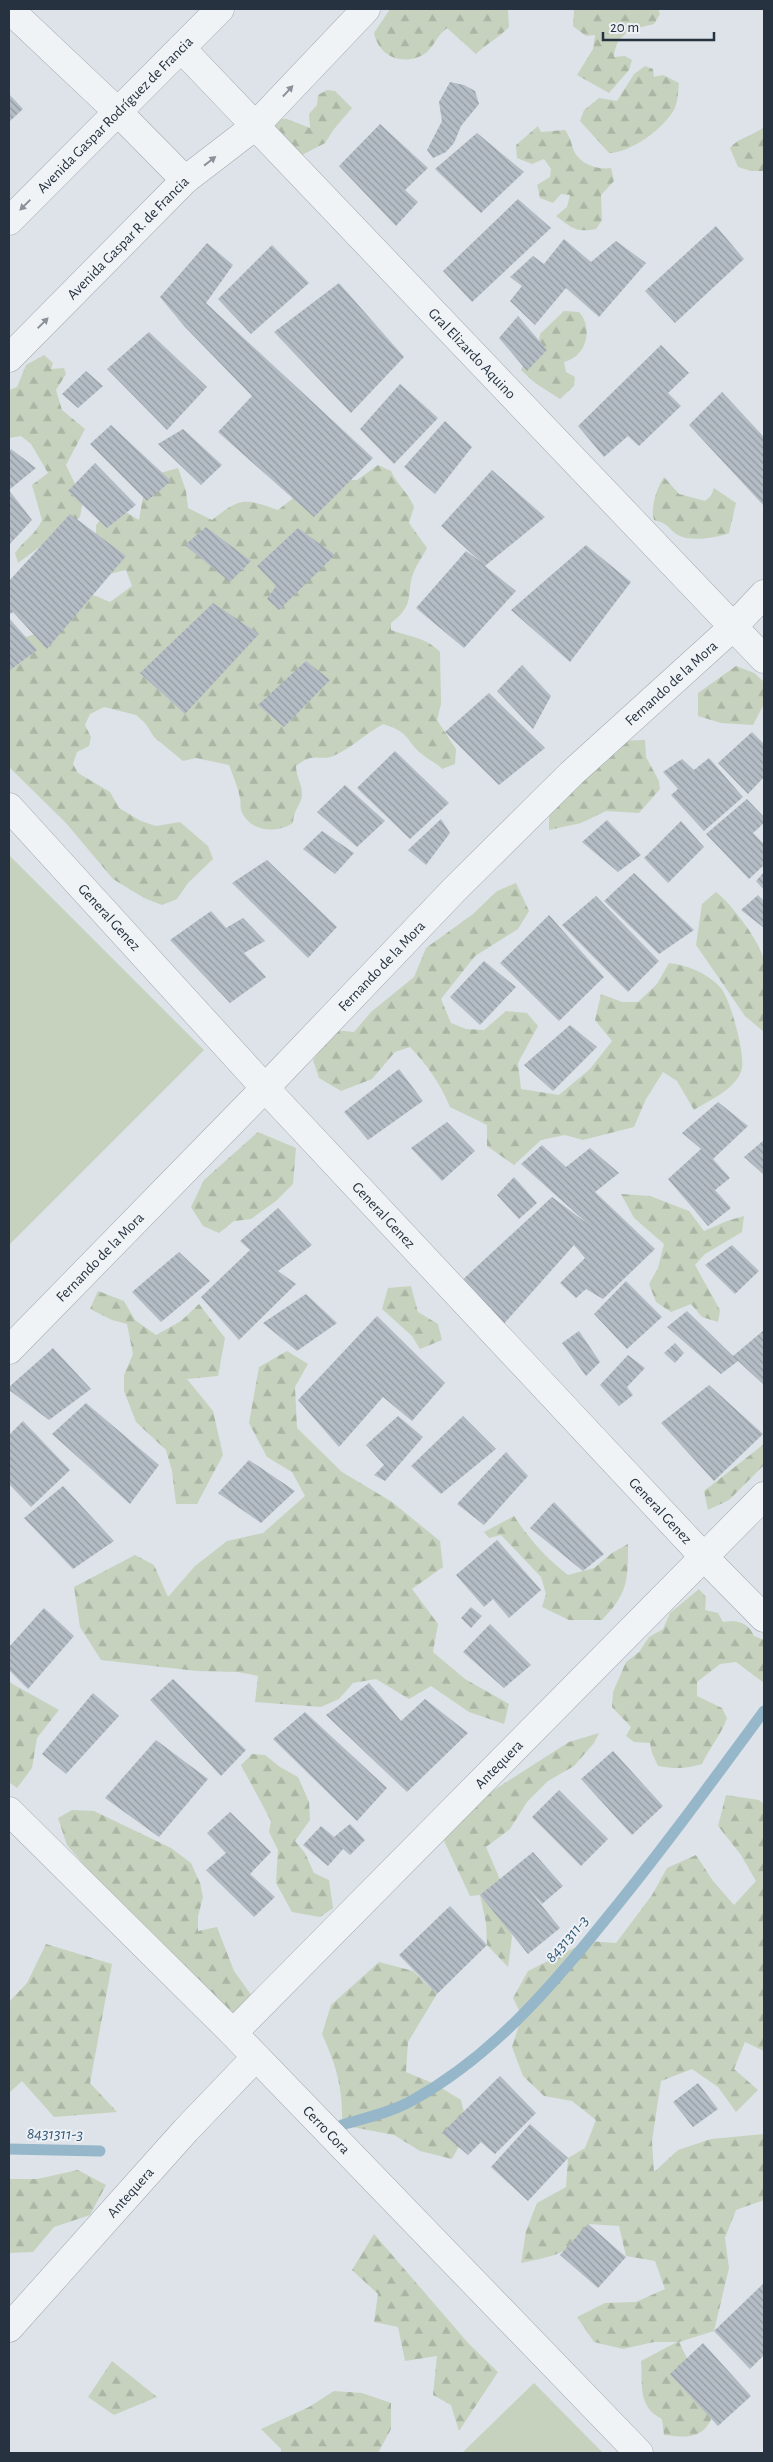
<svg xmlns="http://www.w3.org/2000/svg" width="773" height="2462" font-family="'Alegreya Sans',sans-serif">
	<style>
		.green { fill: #c6d2be }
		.forest { fill: url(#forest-firs) }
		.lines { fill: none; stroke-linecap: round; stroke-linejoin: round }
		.stream { stroke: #96b6ca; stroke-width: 11 }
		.building { fill: url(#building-back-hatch) }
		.street-casing { stroke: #a2aab2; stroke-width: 29 }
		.street { stroke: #f0f3f6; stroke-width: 28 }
		.oneway { fill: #8b929a }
		.labels { text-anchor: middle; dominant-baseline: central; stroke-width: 4; stroke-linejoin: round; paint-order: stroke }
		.street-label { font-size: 15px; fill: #26323f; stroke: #edf1f5 }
		.water-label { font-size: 16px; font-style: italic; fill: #2f5774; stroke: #edf1f5 }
	</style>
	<defs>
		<pattern id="forest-firs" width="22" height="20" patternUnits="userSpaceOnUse" patternTransform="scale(1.25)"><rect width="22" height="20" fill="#c6d2be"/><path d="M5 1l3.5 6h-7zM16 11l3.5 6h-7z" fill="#aab5a4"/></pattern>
		<pattern id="building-back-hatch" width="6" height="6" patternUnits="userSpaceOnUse" patternTransform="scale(1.25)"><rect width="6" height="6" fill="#b4bdc5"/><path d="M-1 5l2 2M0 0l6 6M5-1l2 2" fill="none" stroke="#929aa1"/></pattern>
	</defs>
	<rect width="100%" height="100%" fill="#dde3e8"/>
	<!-- green -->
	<g class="green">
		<polygon points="9,855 204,1050 9,1245"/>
		<polygon points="534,2383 603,2453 462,2453"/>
	</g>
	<!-- forest -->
	<g class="forest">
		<path d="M390,9H508L509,27C499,38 487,43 476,54L447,28C437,35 433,49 423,55C401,66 379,56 374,33Z"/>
		<path d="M572,9H658L660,14L654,24C633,29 616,32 614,57L625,56L632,60L629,70L609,93L577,75L593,49L595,35L586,36L573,26L574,11Z"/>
		<path d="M645,66L653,69L654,77L663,75L679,83C678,92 678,102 674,110C663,129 630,153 609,153L580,121L584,110L599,98L617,101L634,74Z"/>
		<polygon points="327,90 335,91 352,108 334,129 325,143 302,155 272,131 272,118 287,119 310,128 309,114 317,105 318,95"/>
		<path d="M538,126L541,132L565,130C572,140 571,145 575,153C582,165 599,170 611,168L614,181L601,195L602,220L596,229C576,233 572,228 556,216L567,207L570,195L561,194L553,203L540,198L537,185L550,177L551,169L544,159L532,164L517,158L516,145Z"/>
		<path d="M764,127V171H751L738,167L730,148C739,137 753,136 764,127Z"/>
		<path d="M564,311L579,312C594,329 586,357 564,362L566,372L575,377L574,386L560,399L535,383L521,370L526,359L538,345L540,334Z"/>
		<path d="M44,355L53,363L51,369L64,368L66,374L56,390L62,410L85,429L66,465L83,501L80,517L18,563L15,553C24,540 36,534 42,520L32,485L48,473L31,444L21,436L9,438V390L17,387L26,365Z"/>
		<path d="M378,465L391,471C397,485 408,492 414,507L409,523L427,548C423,556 418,562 415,569C404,592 418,603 391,623V630C409,637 426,637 440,652L441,704L437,720L456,749L455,764L442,769C436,762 430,761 423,755C404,740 412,733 383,724C365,734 352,748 333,756C324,760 319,756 310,758C306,759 300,763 296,766C296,776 302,784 302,793C303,803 293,809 293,823C276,834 249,832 241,810C240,806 241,802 240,798C238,787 233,776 229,765L196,758L183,761L154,737L145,723L136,715L104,707L90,714L85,725L91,737L89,746L77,752L73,764L78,773L110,792L119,808L141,821L156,826L180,822L208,846L213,859L188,883L177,899L162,905L144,898L113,879L66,823L9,767V641L13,642L45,630L79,594L96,596L110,602L132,586L126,570L105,575L96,564V525L114,505L139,520L143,497L157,474L178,468L186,491L188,508L212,520C241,497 243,498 278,510L292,499L297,490L341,480H357Z"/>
		<path d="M664,477L679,494L705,501L711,496L714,488L736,503L729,533C716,538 690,542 678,535C668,529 670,524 654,520C650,507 657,488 664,477Z"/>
		<polygon points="736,666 754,673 764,682 764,704 753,725 721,723 698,716 698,693"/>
		<polygon points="645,740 646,757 659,781 660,789 639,813 606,811 581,823 549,830 549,811 572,787 597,770 612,741"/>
		<path d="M516,883L529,911L518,929L475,956L441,999L451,1023L466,1029L484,1030L506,1011L527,1013L538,1026L518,1063L521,1089L559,1095L590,1069L612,1041L595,1020L601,994L622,1002H638L657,984L669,963C687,965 707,973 720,987C730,997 745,1054 742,1068C738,1088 710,1100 694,1110L677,1081L663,1072L646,1099L634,1127L583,1140L565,1135L541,1140L514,1165L487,1146V1125L450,1107C440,1083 428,1066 410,1047L395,1052L372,1079L341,1091L319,1078L313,1060L335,1030L354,1032L371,1012L414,977L426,948L473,914L497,891Z"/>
		<path d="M716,892C730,902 762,944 764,961C767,984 764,1009 764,1032L745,1016L696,945L702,904Z"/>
		<polygon points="258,1132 296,1148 293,1184 276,1201 251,1219 234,1221 219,1233 203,1226 191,1207 204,1180"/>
		<polygon points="621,1194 650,1196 689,1211 704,1231 727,1221 744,1216 742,1232 705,1254 695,1265 720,1310 718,1322 702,1317 691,1304 671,1312 656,1302 649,1284 658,1268 664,1244 634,1218"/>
		<polygon points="411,1286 418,1312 438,1324 442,1340 420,1349 412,1336 382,1309 388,1288"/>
		<polygon points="98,1291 124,1301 135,1320 156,1335 181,1321 199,1304 225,1338 218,1376 187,1379 213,1411 223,1455 197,1504 176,1504 172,1471 166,1450 136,1422 124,1391 124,1375 133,1354 127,1324 112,1320 90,1309"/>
		<polygon points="287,1351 308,1364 295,1387 297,1428 342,1472 392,1502 440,1541 443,1567 412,1589 438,1624 433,1652 465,1679 509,1704 504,1724 469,1712 431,1686 409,1699 376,1679 353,1683 339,1699 321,1707 255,1702 258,1676 238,1672 197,1671 101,1660 80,1627 74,1587 135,1555 154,1565 168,1597 195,1566 227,1541 263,1533 305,1496 292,1472 267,1457 249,1423 259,1367"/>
		<polygon points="764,1444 764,1465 729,1500 708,1510 704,1491"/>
		<path d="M514,1516C529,1539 546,1558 568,1575L594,1568L612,1553L628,1544C628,1581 628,1593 602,1620H569L542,1607L546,1594L541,1577L501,1535L489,1538L484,1532Z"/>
		<path d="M699,1589L706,1597L705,1610L718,1613L723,1622C737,1620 748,1622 754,1636L764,1640V1683L736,1662L720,1664L697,1682V1696L722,1708L727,1718C721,1735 710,1747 702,1764C686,1769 675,1769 658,1766L652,1753L650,1743L634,1742L626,1736L631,1727L612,1707L613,1692L626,1662L639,1652L649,1637L663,1629L670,1613Z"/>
		<polygon points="9,1682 59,1710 37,1738 32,1768 17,1788 9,1782"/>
		<polygon points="599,1733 594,1743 574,1766 548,1781 527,1802 510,1829 486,1847 499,1877 512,1937 508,1967 487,1945 486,1923 480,1895 470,1896 444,1841 458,1813 569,1742"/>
		<polygon points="252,1754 265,1755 280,1767 298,1777 309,1802 310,1820 295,1841 305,1853 314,1873 329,1880 333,1908 320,1917 292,1912 276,1883 278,1850 269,1832 271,1821 241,1765"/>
		<path d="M726,1795L759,1800L764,1804V2051L745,2042L734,2069L758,2090L736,2112L718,2087L692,2069L661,2081L652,2141L654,2172L678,2150L711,2139L764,2134V2200L736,2210L725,2238L729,2268L714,2331L679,2342L714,2413C704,2439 690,2438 664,2435L662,2419C637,2407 643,2384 641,2361L677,2342H654L623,2349L594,2342L577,2317L605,2303L636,2302L665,2289L655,2261L626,2256L619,2226L588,2224C576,2254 549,2257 521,2263L526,2231L537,2203L566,2187L568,2158L585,2148L596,2120L572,2101L544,2096L523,2076L512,2047L522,2016L513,1998L528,1971L588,1941L616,1943L652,1895L667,1868L696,1855L713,1881L734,1905L756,1881L741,1855L718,1826Z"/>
		<polygon points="72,1810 94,1811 171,1848 191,1863 200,1883 203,1897 198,1916 198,1931 217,1927 234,1971 252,1996 248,2006 231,2014 113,1899 67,1845 58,1818"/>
		<polygon points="46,1944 112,1964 90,2083 117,2112 54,2117 22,2081 9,2093 9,2002 27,1983"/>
		<path d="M379,1962L413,1971L437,1994L408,2042L406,2072L435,2084L461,2100L468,2130L452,2159L420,2151L394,2135L342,2125C343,2089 337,2067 322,2034L331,2005Z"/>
		<polygon points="78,2170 106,2185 90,2215 54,2227 33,2252 9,2253 9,2179 37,2179"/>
		<polygon points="374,2234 469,2344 498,2372 459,2431 451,2405 433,2395 437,2356 405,2361 398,2327 374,2322 378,2294 352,2270"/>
		<polygon points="112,2361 157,2397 114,2415 88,2397"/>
		<polygon points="334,2391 362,2393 391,2403 391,2429 378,2453 281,2453 281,2449 261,2429 309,2407"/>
	</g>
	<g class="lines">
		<!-- stream -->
		<g class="stream">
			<path d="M342,2125C365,2118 392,2112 413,2100C489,2058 547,1992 601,1925C658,1856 711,1783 764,1711"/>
			<polyline points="9,2149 100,2151"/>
		</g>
	</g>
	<!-- building -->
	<g class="building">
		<polygon points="450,82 464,85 475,91 479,104 461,126 454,143 446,152 433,158 427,150 442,121 439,102"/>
		<polygon points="9,94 23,109 9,122"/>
		<polygon points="380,124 428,168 405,190 418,202 396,226 339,166"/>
		<polygon points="477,133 524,172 481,213 435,169"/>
		<polygon points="518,199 551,228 472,302 443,271"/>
		<polygon points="716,226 744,259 675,323 645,291"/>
		<polygon points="564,239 591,262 616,241 646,263 599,317 566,288 535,325 510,301 522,286 510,277 533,256 544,264"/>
		<polygon points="207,243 233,265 206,303 373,458 314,517 218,432 252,396 184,326 160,297"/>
		<polygon points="272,245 309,283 251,334 218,299"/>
		<polygon points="339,283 404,357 351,413 274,332"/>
		<polygon points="518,316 547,350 527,371 499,338"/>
		<polygon points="149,332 207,387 167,430 107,369"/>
		<polygon points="661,345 689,373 668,393 681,406 639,446 628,436 604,457 578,426"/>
		<polygon points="86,371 103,386 78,408 62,394"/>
		<polygon points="400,384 438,418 394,464 360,429"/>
		<polygon points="722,392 764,437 764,506 689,425"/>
		<polygon points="445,421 472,447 435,494 404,467"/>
		<polygon points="111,425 171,481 147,501 90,444"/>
		<polygon points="183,429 222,465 201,485 158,444"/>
		<polygon points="11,449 36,468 9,490 9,452"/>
		<polygon points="95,463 136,505 107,528 68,491"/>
		<polygon points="492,470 545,517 485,566 516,591 464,648 416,608 466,551 481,562 441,526"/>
		<polygon points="9,490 32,520 9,545"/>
		<polygon points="70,514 126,556 47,649 13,612 9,615 9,581"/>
		<polygon points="206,527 251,561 230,582 185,545"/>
		<polygon points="298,528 335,555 279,610 267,599 276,586 257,566"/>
		<polygon points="586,545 631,582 570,662 511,610"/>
		<polygon points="213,603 259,634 185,714 140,673"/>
		<polygon points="9,618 37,650 9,671"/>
		<polygon points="306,661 330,680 284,727 258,705"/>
		<polygon points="522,665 551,696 533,729 497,691"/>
		<polygon points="489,693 545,748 499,785 445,732"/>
		<polygon points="752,732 764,744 764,777 748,794 718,763"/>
		<polygon points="395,751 449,803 410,839 357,788"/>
		<polygon points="709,758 743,797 704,831 671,795 678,789 663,772 682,759 694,770"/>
		<polygon points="345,785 385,821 357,847 317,812"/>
		<polygon points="747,799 764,817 764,823 753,833 764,844 764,865 749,879 706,834"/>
		<polygon points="441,819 450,833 426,865 408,850"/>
		<polygon points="607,820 641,855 618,872 582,842"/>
		<polygon points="681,821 704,847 668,883 644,858"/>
		<polygon points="322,831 354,853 335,874 303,849"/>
		<polygon points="267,860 337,927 308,958 232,883"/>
		<polygon points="764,872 764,890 756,881"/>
		<polygon points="634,873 694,930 659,954 604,901"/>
		<polygon points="758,895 764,901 764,928 741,910"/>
		<polygon points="596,896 659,961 628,992 562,925"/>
		<polygon points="211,911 226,928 243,918 265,941 244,953 266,977 230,1003 170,940"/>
		<polygon points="549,915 604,977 559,1021 500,963"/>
		<polygon points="484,961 516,987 480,1025 450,997"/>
		<polygon points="570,1025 597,1047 553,1091 524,1065"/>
		<polygon points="399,1069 423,1101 368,1140 344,1112"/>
		<polygon points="718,1102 748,1126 713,1159 730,1178 715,1190 731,1208 708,1226 668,1179 701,1149 682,1133"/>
		<polygon points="447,1122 475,1151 442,1181 411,1148"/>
		<polygon points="764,1140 764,1172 763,1174 744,1157"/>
		<polygon points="542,1145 566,1167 590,1148 619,1173 595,1192 655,1249 603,1299 586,1289 576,1298 560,1283 585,1258 574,1245 501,1327 458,1284 552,1197 588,1224 521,1164"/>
		<polygon points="514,1177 537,1203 519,1219 497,1195"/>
		<polygon points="278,1208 312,1245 278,1271 296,1284 239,1340 201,1297 250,1250 240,1241"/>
		<polygon points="732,1245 759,1271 735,1294 705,1265"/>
		<polygon points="179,1252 210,1281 161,1322 132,1292"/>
		<polygon points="626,1281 662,1317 627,1349 594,1314"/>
		<polygon points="306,1294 337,1323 297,1351 263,1323"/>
		<polygon points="687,1311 733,1356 764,1330 764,1385 738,1361 721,1374 667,1327"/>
		<polygon points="377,1316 445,1383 412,1421 383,1397 339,1447 298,1400"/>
		<polygon points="579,1331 600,1362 586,1376 562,1343"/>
		<polygon points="675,1343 684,1353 675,1363 664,1353"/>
		<polygon points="53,1348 91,1389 49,1420 9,1390 9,1387"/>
		<polygon points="628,1355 645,1368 627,1387 633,1395 619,1406 600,1385"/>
		<polygon points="709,1385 763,1434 714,1481 661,1423"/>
		<polygon points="86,1403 159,1465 130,1504 52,1434"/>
		<polygon points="398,1416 423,1437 385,1481 374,1475 384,1465 366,1445"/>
		<polygon points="463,1416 496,1449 441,1494 411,1466"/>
		<polygon points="23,1421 70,1470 31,1507 9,1484 9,1435"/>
		<polygon points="506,1452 528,1476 484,1525 457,1504"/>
		<polygon points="249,1460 295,1491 261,1523 218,1493"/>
		<polygon points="63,1486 114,1541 73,1569 24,1518"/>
		<polygon points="554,1502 604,1554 583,1571 530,1528"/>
		<polygon points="497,1540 541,1590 509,1618 493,1599 484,1607 456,1575"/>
		<polygon points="471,1607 482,1616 471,1628 461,1618"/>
		<polygon points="44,1608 74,1636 28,1689 9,1670 9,1647"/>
		<polygon points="490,1624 531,1665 504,1688 463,1652"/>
		<polygon points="173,1679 246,1750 221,1776 150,1700"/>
		<polygon points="369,1683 401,1721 425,1699 468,1733 407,1792 326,1715"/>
		<polygon points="93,1693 119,1716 66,1774 42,1754"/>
		<polygon points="305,1712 387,1788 357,1821 273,1739"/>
		<polygon points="156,1740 208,1779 159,1837 105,1798"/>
		<polygon points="613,1751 663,1806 632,1835 581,1779"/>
		<polygon points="559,1790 608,1839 581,1866 532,1817"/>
		<polygon points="230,1812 271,1852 250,1874 275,1897 254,1917 206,1870 226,1853 207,1833"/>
		<polygon points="350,1824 365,1840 350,1855 343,1849 328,1866 303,1845 321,1826 334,1837"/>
		<polygon points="533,1852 563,1886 542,1904 526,1886 560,1928 528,1954 480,1895"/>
		<polygon points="450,1906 487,1945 437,1994 399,1955"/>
		<polygon points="500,2076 536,2113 495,2154 481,2142 468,2155 442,2133"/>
		<polygon points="698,2083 718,2109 693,2127 673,2102"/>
		<polygon points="530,2124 568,2158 528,2201 491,2167"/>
		<polygon points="588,2224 626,2257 598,2288 560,2255"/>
		<polygon points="764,2283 764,2355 750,2369 714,2331"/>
		<polygon points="703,2343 751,2396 718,2426 670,2374"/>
	</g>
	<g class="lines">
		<defs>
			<g id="street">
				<polyline points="9,9 118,112 185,180"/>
				<path id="s1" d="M181,48L764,659"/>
				<path id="s2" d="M9,221L220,9"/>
				<path id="s3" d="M9,358L185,180L254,127L366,9"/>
				<path id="s4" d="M9,807L265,1088L704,1557L764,1618"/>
				<path id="s5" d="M9,1350L265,1088L454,890L572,773L733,627L764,594"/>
				<path id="s6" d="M9,1811L233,2033L639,2453"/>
				<path id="s7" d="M233,2033L764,1496"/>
				<path id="s8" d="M9,2328L186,2130L256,2057"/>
			</g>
		</defs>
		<!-- street casing -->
		<use href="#street" class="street-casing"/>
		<!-- street -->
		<use href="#street" class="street"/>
	</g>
	<!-- one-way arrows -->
	<defs><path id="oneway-solid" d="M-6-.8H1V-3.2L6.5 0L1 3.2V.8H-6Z" transform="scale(1.25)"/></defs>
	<g class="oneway">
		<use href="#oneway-solid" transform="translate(288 91) rotate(-47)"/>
		<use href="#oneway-solid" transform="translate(210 161) rotate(-38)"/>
		<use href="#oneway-solid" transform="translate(25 205) rotate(135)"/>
		<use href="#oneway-solid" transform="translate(43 323) rotate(-45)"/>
	</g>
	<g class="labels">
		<!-- street labels -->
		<g class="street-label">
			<text stroke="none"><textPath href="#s2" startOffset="150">Avenida Gaspar Rodríguez de Francia</textPath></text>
			<text stroke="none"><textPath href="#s3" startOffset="169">Avenida Gaspar R. de Francia</textPath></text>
			<text stroke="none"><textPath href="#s1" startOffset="422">Gral Elizardo Aquino</textPath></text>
			<text stroke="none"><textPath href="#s5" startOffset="940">Fernando de la Mora</textPath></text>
			<text stroke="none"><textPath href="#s4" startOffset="149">General Genez</textPath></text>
			<text stroke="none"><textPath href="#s5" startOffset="535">Fernando de la Mora</textPath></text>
			<text stroke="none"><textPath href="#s4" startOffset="554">General Genez</textPath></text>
			<text stroke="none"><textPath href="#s5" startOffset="130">Fernando de la Mora</textPath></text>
			<text stroke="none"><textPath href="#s4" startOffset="959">General Genez</textPath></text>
			<text stroke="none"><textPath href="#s7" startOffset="378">Antequera</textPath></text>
			<text stroke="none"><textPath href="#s6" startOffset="450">Cerro Cora</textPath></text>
			<text stroke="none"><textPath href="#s8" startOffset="182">Antequera</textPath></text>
		</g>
		<!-- water labels -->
		<g class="water-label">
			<text transform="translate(567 1939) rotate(-49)">8431311-3</text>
			<text transform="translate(55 2134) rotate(1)">8431311-3</text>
		</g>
	</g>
	<!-- border -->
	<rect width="773" height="2462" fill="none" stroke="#26323f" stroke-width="20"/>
	<!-- scale -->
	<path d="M603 32v8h111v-8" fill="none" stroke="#26323f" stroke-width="2.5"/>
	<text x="610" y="32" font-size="15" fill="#26323f" stroke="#edf1f5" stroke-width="4" paint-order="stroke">20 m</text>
</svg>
